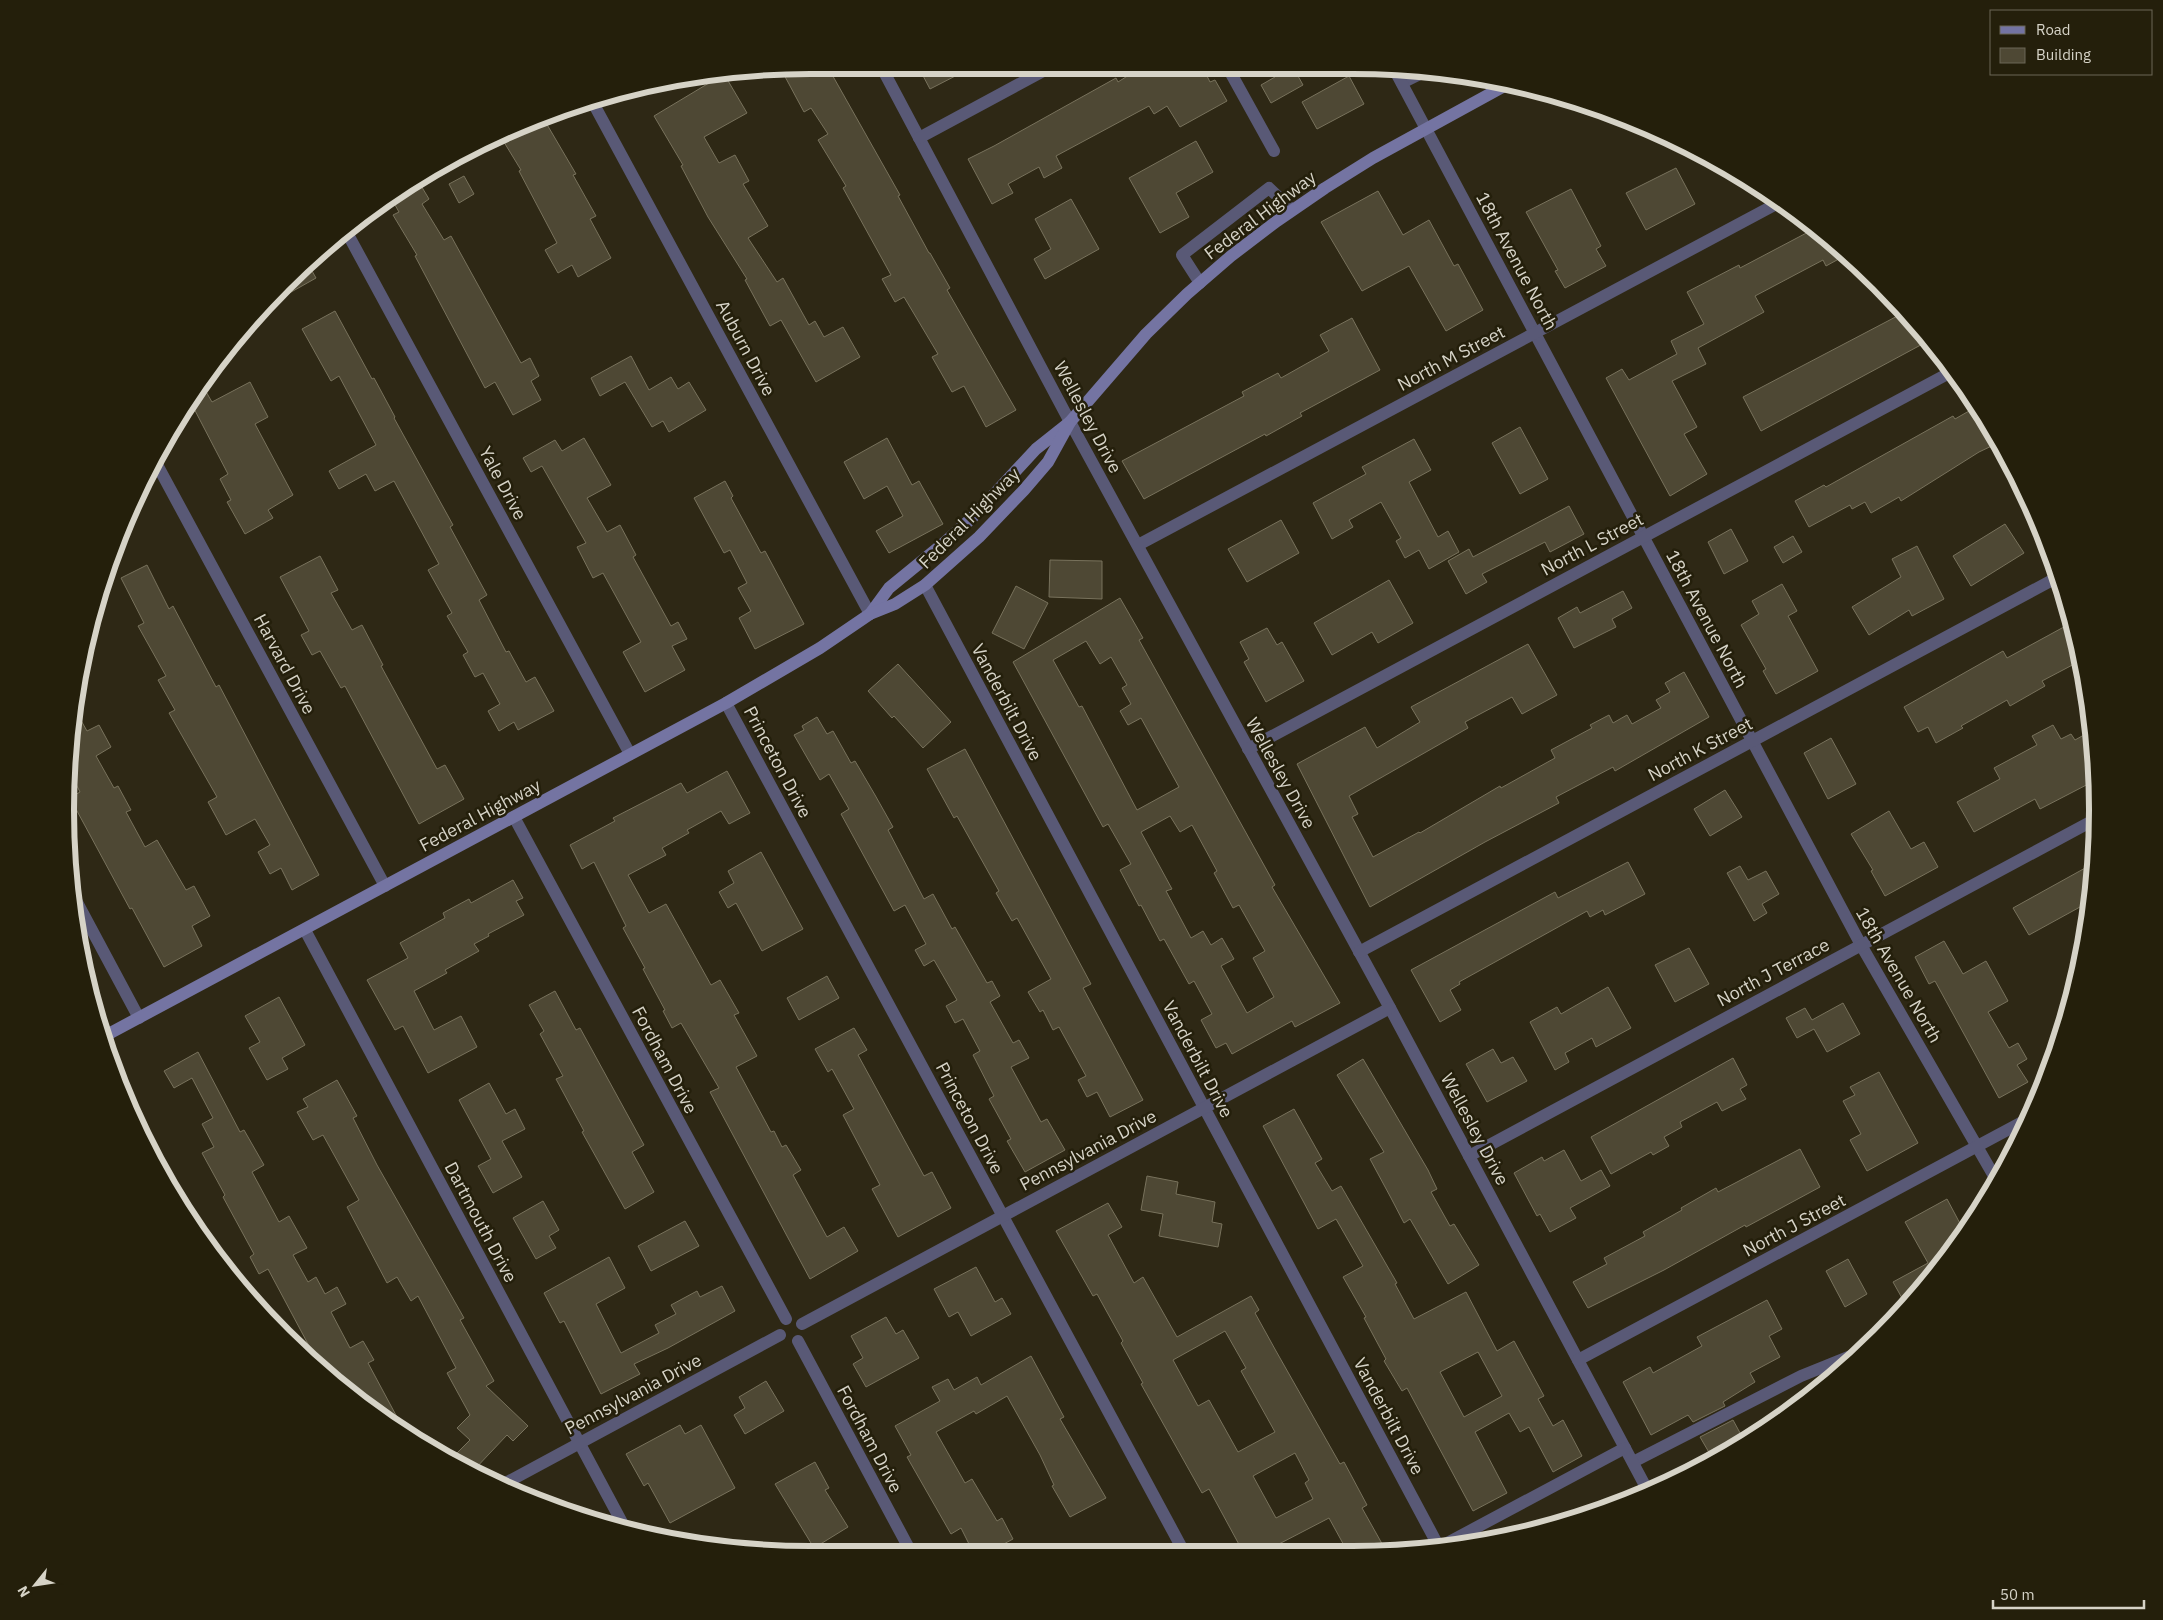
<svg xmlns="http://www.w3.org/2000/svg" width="2163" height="1620" font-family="'IBM Plex Sans',sans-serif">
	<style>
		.building { fill: #4e4834; stroke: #78725c; fill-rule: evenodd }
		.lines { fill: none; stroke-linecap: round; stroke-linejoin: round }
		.lane { stroke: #595976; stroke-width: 12 }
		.street { stroke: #595976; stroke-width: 12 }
		.secondary { stroke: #7474a2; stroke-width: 12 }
		.labels { text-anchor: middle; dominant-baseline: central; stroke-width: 5; stroke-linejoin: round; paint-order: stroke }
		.street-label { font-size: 18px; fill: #d6d3c7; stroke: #241f0b }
		.rim { fill: none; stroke: #d6d3c7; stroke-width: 6 }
	</style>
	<rect width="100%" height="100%" fill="#2e2815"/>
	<!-- building -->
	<g class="building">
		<polygon points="1293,67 1303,85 1271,103 1261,85 1275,77 1270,68"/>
		<polygon points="1140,68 1203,68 1210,82 1215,80 1227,101 1180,127 1167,106 1154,114 1149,106 1056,156 1062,168 1044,178 1039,167 1008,184 1013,193 992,204 968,159 994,146 1116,78 1118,82"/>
		<polygon points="920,70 967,70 930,89"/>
		<polygon points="782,71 830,71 900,195 898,196 929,253 930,253 950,288 947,290 1016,410 986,427 964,386 952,392 932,357 938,354 904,297 895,302 882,279 891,275 843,188 846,186 818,140 828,134 811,108 804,112"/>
		<polygon points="724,74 747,113 704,137 719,163 735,155 749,181 743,184 768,226 748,238 777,282 783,278 809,325 815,321 824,337 843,327 860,357 816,382 781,320 770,326 745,280 747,279 708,217 681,166 683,165 654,116"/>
		<polygon points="1349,76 1364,104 1317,129 1302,102"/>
		<polygon points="542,116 576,174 573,175 596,216 590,219 611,258 578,277 572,265 558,273 545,250 557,243 519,171 521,170 499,134"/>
		<polygon points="1196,141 1213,172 1176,193 1189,217 1160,233 1129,178"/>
		<polygon points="1676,168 1695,204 1646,230 1626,193"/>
		<polygon points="464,176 474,194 459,203 449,184"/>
		<polygon points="417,179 429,199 422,204 444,240 451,236 521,363 530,358 539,376 531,381 541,400 513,415 495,382 485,388 415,256 417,255 393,215 399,212 390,196"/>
		<polygon points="1571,189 1601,246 1596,249 1606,266 1565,288 1555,271 1558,270 1526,212"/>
		<polygon points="1378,191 1403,235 1429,220 1454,266 1458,264 1483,310 1446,331 1409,266 1362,291 1321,222"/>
		<polygon points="1071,199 1099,249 1045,279 1034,259 1051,249 1035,219"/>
		<polygon points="1814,229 1846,255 1826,266 1823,260 1755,296 1764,312 1698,348 1706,364 1672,381 1697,427 1684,434 1707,474 1670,496 1606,378 1622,369 1629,380 1677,354 1671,341 1704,324 1687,292 1739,265 1740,268"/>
		<polygon points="307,262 316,278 270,304 268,301 283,283"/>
		<polygon points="335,311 372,379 374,378 395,417 394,418 453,525 450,527 487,595 479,600 506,652 509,651 526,682 535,677 554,711 518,730 514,722 499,731 488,711 500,704 483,673 475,677 463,655 468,652 447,616 452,613 428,570 439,564 394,481 375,491 366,474 339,489 329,471 376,445 339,376 331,381 302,329"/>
		<polygon points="1905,312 1930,340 1761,431 1743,397"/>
		<polygon points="1352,318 1380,370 1300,413 1302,416 1266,436 1265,434 1144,499 1122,461 1244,396 1242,392 1278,373 1281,378 1329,351 1320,335"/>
		<polygon points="631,356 649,390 671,377 678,389 689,382 706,410 669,432 663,421 652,427 625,382 600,396 591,378"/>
		<polygon points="250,382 268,417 255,424 293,495 268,510 273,518 245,534 227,502 231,500 220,479 228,474 189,399 201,383 212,402"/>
		<polygon points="1976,407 1998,443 1979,452 1901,501 1899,497 1871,513 1865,502 1852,509 1850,505 1809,527 1795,501 1824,485 1826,487 1953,416 1955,419"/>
		<polygon points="1520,427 1548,479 1520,494 1492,443"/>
		<polygon points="584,438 611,485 587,498 607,532 620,525 636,555 633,557 671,626 678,622 687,639 672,646 685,670 645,692 623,652 641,642 603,573 593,578 577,547 586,543 542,466 531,472 523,458 555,440 562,451"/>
		<polygon points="887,438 912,485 919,481 943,524 889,553 876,531 903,516 887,486 864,499 844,462"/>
		<polygon points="1414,439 1431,470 1409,482 1438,537 1448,531 1459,552 1429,569 1419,550 1405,558 1396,541 1401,538 1381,502 1349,520 1353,527 1332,539 1313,503 1366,474 1362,467"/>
		<polygon points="725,481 733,496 731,498 761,553 765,551 804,624 755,649 739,618 751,611 738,588 747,583 730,550 724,553 694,498"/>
		<polygon points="1569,506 1584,534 1550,552 1545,542 1482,574 1487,582 1466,594 1448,561 1469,549 1473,557"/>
		<polygon points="1281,520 1299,553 1247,582 1228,549"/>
		<polygon points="2005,524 2024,553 1971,586 1953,556"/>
		<polygon points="1731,529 1748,561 1724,574 1708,542"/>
		<polygon points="1793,536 1802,552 1783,563 1774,547"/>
		<polygon points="1917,546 1944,599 1912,616 1909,610 1869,635 1852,607 1901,577 1892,559"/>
		<polygon points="320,556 338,590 331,593 352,630 362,625 383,665 381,666 437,769 445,765 464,799 419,824 345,686 341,688 320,651 312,655 301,635 309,631 280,577"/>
		<polygon points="1050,560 1102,561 1102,599 1049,597"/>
		<polygon points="147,565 169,609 173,606 216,687 219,685 319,875 292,890 281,868 270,874 258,852 270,845 255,819 226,835 208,802 217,797 169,713 175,710 158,680 166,676 138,626 144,623 121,578"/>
		<polygon points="1389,580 1413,623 1378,643 1372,632 1332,655 1314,623"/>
		<polygon points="1782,584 1797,611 1788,616 1818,671 1776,694 1763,671 1766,669 1741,625 1759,614 1752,601"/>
		<polygon points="1016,586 1048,603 1024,649 992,633"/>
		<polygon points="1623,591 1632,608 1612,619 1616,627 1574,648 1558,618 1577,607 1580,613"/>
		<path d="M1120,598L1143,638L1139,640L1275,885L1272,887L1340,1003L1295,1027L1292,1021L1232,1054L1226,1043L1216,1048L1201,1020L1212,1014L1194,981L1189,984L1164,939L1160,941L1141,905L1139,906L1120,870L1131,864L1108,824L1103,827L1013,662ZM1086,641L1100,664L1111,657L1127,685L1122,688L1131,704L1120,711L1128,725L1141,718L1179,787L1137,810L1082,706L1079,707L1053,660ZM1170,816L1180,832L1192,825L1217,871L1214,873L1233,908L1239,905L1265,951L1253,958L1274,997L1247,1013L1221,966L1234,959L1222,938L1211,945L1203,931L1191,938L1166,891L1172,889L1141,832Z"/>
		<polygon points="2073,622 2080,661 2042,681 2045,686 2010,706 2007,700 1961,726 1963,728 1936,743 1928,727 1918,732 1904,707 2003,651 2007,658"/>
		<polygon points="1267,628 1277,645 1282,642 1304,681 1266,702 1244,662 1249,659 1240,642"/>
		<polygon points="1528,644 1557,695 1522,714 1512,697 1465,722 1468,728 1349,796 1358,814 1352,817 1373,857 1419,832 1420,833 1500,786 1501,788 1555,758 1551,750 1592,728 1590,725 1609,715 1613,723 1627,715 1632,724 1661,708 1656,700 1670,692 1665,683 1684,672 1709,717 1615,771 1613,767 1556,797 1559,803 1485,842 1370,907 1297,764 1365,727 1377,748 1420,722 1411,707"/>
		<polygon points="898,664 951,722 923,748 894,716 892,718 868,691"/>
		<polygon points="74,708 87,731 99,725 111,747 96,756 114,788 118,786 131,810 126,812 145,847 157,840 186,890 194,886 210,916 192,926 202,946 164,967 132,908 130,909 70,798 80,792 67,766"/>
		<polygon points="817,717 827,734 833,731 851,763 855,761 875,795 893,827 888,830 924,899 933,894 952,929 955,927 987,983 992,981 1000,996 990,1002 1013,1043 1019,1040 1029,1058 1011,1067 1041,1122 1047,1119 1065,1150 1025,1172 1007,1141 1011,1139 989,1099 994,1096 973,1055 980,1051 963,1019 955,1023 946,1006 957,1000 934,960 924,966 915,950 926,944 905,905 894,911 841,814 849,809 829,774 820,780 794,735 804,730 802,726"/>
		<polygon points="2053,725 2061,739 2071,734 2075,740 2091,731 2096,762 2096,780 2040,809 2035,799 1974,832 1957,802 2000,779 1994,768 2037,745 2032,736"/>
		<polygon points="1831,738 1856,784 1828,799 1804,753"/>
		<polygon points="965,749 1091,984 1083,988 1143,1100 1110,1117 1097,1092 1087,1097 1078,1080 1086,1076 1059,1027 1053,1030 1043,1010 1040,1012 1028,992 1051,979 1017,918 1012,921 996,893 999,891 957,816 954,818 927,769"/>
		<polygon points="727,771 750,813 729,824 721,811 687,830 689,833 662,848 666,855 628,875 649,913 666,904 711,985 720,980 739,1013 734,1015 757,1056 736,1067 771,1132 774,1131 782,1147 786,1145 801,1170 793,1175 827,1237 844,1227 858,1251 810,1279 710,1092 719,1088 681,1023 672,1028 663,1011 665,1010 643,969 645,968 623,928 626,926 594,862 582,869 570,845 615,821 613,818 681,783 687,793"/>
		<polygon points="1725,790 1742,817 1710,836 1694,809"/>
		<polygon points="1889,811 1911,849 1924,842 1938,867 1885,896 1871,871 1873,870 1851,834"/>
		<polygon points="761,852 803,929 762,951 736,903 728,908 719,892 734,883 728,871"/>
		<polygon points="1628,862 1645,894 1605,915 1603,910 1590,917 1587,911 1459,982 1460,984 1450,990 1461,1010 1440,1022 1411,970 1555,892 1558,898"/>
		<polygon points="1740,866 1748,880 1766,871 1779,894 1762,904 1767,913 1754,921 1727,873"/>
		<polygon points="2087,867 2093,877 2092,908 2088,923 2080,907 2029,935 2013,908"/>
		<polygon points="513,880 523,898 516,901 524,915 488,934 489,936 474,944 479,951 445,970 447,973 414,991 434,1030 461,1016 477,1047 428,1073 403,1026 395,1030 367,980 408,958 400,943 445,918 443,913 469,899 471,903"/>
		<polygon points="1944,941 1963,974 1986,961 2008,1001 1988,1012 2009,1048 2018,1043 2027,1059 2017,1065 2028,1082 1999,1098 1935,981 1929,984 1915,957"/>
		<polygon points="1689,948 1709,984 1675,1002 1655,965"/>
		<polygon points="827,976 839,998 799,1020 787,998"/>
		<polygon points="1608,987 1631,1028 1596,1047 1592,1038 1565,1053 1569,1062 1555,1070 1530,1022 1557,1007 1561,1014"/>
		<polygon points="555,991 576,1030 580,1028 644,1145 632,1152 654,1192 625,1209 582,1132 584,1131 556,1079 563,1076 540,1034 544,1031 529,1005"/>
		<polygon points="279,997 305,1045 282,1058 288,1069 267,1080 249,1048 260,1042 245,1016"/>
		<polygon points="1843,1003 1860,1034 1827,1052 1814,1029 1797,1038 1786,1018 1805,1008 1812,1020"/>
		<polygon points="854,1028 867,1050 858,1055 924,1176 932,1172 951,1208 898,1237 872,1189 880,1185 843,1115 854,1109 832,1069 828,1072 815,1049"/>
		<polygon points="1493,1049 1501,1063 1513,1057 1527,1081 1487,1102 1466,1064"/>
		<polygon points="198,1052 240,1132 244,1130 264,1165 252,1172 279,1222 289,1216 307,1248 293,1255 308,1282 316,1277 325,1294 337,1287 346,1304 331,1312 350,1348 363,1341 374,1360 368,1363 405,1432 324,1374 268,1269 259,1274 250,1257 254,1254 223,1197 225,1195 202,1153 214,1147 202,1124 213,1118 192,1078 174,1088 164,1071"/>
		<polygon points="1733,1058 1747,1085 1740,1089 1746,1099 1722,1111 1717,1102 1680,1122 1682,1127 1664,1137 1669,1146 1653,1155 1651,1152 1611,1174 1591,1137"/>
		<polygon points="1363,1059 1428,1170 1437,1189 1431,1192 1450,1226 1454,1224 1479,1265 1448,1284 1410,1219 1404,1223 1391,1198 1370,1159 1384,1152 1337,1075"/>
		<polygon points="1879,1072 1918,1143 1867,1171 1850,1140 1861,1134 1843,1101 1855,1095 1850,1087"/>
		<polygon points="337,1080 357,1116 353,1118 377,1165 464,1318 460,1320 494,1381 486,1386 528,1426 513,1441 507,1435 473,1471 460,1466 452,1458 470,1440 457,1428 470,1415 447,1373 456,1368 418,1296 411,1301 397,1277 387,1283 347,1207 359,1200 323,1135 313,1140 297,1112 308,1107 303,1099"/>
		<polygon points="489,1083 506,1114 515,1109 525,1129 502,1141 522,1177 493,1193 478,1166 491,1159 459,1100"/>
		<path d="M1294,1109L1322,1159L1315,1163L1332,1191L1341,1186L1397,1283L1395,1284L1414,1319L1466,1292L1497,1351L1514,1341L1544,1396L1538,1399L1553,1426L1563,1420L1582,1456L1553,1472L1529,1427L1520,1432L1509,1413L1475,1432L1507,1493L1473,1511L1407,1388L1402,1391L1384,1361L1386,1359L1364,1318L1366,1317L1343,1277L1363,1266L1336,1219L1318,1229L1263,1126ZM1478,1352L1502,1396L1464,1417L1440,1372Z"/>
		<polygon points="1800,1149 1820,1187 1746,1227 1745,1225 1664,1270 1588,1308 1573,1282 1607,1264 1604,1258 1645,1236 1643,1232 1682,1210 1681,1208 1716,1188 1718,1192"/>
		<polygon points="1564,1150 1581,1181 1601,1170 1610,1186 1570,1208 1576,1218 1550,1232 1540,1214 1537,1216 1514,1173 1542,1157 1544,1161"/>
		<polygon points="1147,1176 1178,1182 1176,1194 1215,1202 1212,1222 1222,1224 1218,1247 1159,1236 1163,1214 1141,1210"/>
		<polygon points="1947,1199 1964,1231 1907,1307 1893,1282 1928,1263 1905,1222"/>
		<polygon points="543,1201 559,1230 549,1236 556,1248 536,1259 513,1218"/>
		<path d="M1108,1203L1122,1227L1108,1235L1134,1283L1143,1277L1177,1337L1251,1296L1259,1310L1255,1313L1276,1351L1340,1464L1344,1462L1367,1505L1362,1508L1385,1549H1346L1329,1518L1277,1545L1280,1550H1242L1209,1489L1202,1493L1141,1384L1143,1383L1121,1343L1123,1341L1097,1294L1093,1296L1056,1231ZM1225,1331L1246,1368L1241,1371L1275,1432L1238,1452L1209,1400L1198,1406L1173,1360ZM1295,1453L1309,1480L1305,1483L1313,1499L1276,1518L1253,1476Z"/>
		<polygon points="685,1221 699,1246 651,1271 638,1246"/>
		<polygon points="609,1257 625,1288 596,1304 621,1353 659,1333 655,1325 676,1314 671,1305 697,1291 700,1297 722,1286 735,1311 668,1348 634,1364 640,1374 601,1394 564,1321 560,1323 544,1293"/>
		<polygon points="1848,1259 1867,1294 1845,1307 1826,1271"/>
		<polygon points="976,1267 995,1302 1002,1298 1011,1314 971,1336 958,1312 949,1317 934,1289"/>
		<polygon points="1767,1300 1782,1329 1769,1336 1780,1357 1750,1373 1755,1382 1723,1402 1725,1406 1693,1422 1688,1415 1651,1435 1623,1382 1650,1367 1653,1373 1702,1346 1697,1337"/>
		<polygon points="886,1317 896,1334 903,1330 919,1358 866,1387 853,1364 863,1358 851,1336"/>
		<polygon points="1031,1356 1064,1417 1060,1419 1106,1498 1070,1517 1052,1486 1054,1485 1040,1455 1007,1396 976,1414 974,1411 936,1432 965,1483 972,1479 997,1521 1002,1518 1013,1539 989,1552 973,1552 961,1528 951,1534 907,1457 911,1455 895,1426 940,1401 932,1387 948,1379 954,1390 977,1377 981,1385"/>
		<polygon points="766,1381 784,1411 745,1434 734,1415 745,1408 739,1397"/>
		<polygon points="1733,1420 1745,1442 1714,1461 1700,1437"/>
		<polygon points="680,1425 685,1434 701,1425 735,1488 670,1523 648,1483 644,1486 626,1454"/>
		<polygon points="815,1462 829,1488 825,1490 848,1527 814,1548 775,1484"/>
	</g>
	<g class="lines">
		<!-- lane -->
		<g class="lane">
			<polyline points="1228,68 1274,151"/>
			<polyline points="1402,83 1426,71"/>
			<polyline points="1200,283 1182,255 1269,188 1292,210"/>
			<polyline points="1633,1462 1801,1376 1858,1353"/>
		</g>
		<!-- street -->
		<g class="street">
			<polyline points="1393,67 1861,945 1998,1183"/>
			<polyline points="883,70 1070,422 1390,1008 1649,1493"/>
			<polyline points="591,99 870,614"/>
			<polyline points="919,138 1047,69"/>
			<polyline points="345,229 630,754"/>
			<polyline points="154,459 385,886"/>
			<polyline points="1138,545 1780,202"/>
			<polyline points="925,585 1440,1549"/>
			<polyline points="726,703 1183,1550"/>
			<polyline points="1248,749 1953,371"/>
			<polyline points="514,817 786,1319"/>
			<polyline points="71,891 139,1018"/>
			<polyline points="305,930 626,1530"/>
			<polyline points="1359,952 2058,577"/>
			<polyline points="149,1147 178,1203"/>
			<polyline points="1469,1156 2094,820"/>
			<polyline points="802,1324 1390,1008"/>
			<polyline points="798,1341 911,1552"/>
			<polyline points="1578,1360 2026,1120"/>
			<polyline points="502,1485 780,1335"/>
			<polyline points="1436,1549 1625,1448"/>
		</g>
		<!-- secondary -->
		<g class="secondary">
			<polyline points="870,614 889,588 944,543 973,517 1036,449 1070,422 1146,334 1187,294 1231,256 1277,221 1325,188 1373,158 1508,84"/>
			<polyline points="101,1038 726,703 820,648 870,614 895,604 925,585 979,537 1024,490 1048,462 1070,422"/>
		</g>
	</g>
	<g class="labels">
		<!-- street labels -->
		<g class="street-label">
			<text transform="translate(1260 215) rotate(-37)">Federal Highway</text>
			<text transform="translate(1517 261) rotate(62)">18th Avenue North</text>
			<text transform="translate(746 348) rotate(62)">Auburn Drive</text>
			<text transform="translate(1451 358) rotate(-28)">North M Street</text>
			<text transform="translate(1088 417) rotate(62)">Wellesley Drive</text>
			<text transform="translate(503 483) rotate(62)">Yale Drive</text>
			<text transform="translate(969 518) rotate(-45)">Federal Highway</text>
			<text transform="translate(1592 544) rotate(-28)">North L Street</text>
			<text transform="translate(1707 619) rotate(62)">18th Avenue North</text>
			<text transform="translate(285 664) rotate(62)">Harvard Drive</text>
			<text transform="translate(1007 702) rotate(62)">Vanderbilt Drive</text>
			<text transform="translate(1700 749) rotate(-28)">North K Street</text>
			<text transform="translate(778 762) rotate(62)">Princeton Drive</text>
			<text transform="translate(1281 773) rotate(61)">Wellesley Drive</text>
			<text transform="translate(480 815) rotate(-28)">Federal Highway</text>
			<text transform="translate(1773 972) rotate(-28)">North J Terrace</text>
			<text transform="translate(1899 975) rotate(60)">18th Avenue North</text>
			<text transform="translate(1198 1059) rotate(62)">Vanderbilt Drive</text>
			<text transform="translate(665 1060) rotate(62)">Fordham Drive</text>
			<text transform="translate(970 1118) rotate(62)">Princeton Drive</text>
			<text transform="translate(1475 1129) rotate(62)">Wellesley Drive</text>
			<text transform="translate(1088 1150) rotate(-28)">Pennsylvania Drive</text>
			<text transform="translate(481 1222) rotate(62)">Dartmouth Drive</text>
			<text transform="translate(1794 1225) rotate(-28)">North J Street</text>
			<text transform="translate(633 1394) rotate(-28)">Pennsylvania Drive</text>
			<text transform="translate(1389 1416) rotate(62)">Vanderbilt Drive</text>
			<text transform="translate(870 1439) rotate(62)">Fordham Drive</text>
		</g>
	</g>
	<!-- crop -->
	<path d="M0 0H2163V1620H0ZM810 74H1353A736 736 0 0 1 2089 810V810A736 736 0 0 1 1353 1546H810A736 736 0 0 1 74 810V810A736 736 0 0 1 810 74Z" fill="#241f0b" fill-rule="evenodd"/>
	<path class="rim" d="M810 74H1353A736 736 0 0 1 2089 810V810A736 736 0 0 1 1353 1546H810A736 736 0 0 1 74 810V810A736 736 0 0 1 810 74Z"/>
	<!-- legend -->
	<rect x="1990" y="10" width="162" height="65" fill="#241f0b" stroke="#6b6756"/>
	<rect x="2000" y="26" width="25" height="8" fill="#7474a2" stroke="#6b6756"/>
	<text x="2036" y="35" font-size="15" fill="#d6d3c7">Road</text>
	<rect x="2000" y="48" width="25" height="15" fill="#4e4834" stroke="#6b6756"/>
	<text x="2036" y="60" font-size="15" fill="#d6d3c7">Building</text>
	<!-- north arrow -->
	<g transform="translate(35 1585) rotate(240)" stroke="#241f0b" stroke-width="4" paint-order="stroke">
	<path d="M0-4L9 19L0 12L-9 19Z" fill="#d6d3c7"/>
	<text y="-8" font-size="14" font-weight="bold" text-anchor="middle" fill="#d6d3c7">N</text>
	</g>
	<!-- scale -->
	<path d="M1993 1600v8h151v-8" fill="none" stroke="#d6d3c7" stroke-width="2.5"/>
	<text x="2000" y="1600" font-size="15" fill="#d6d3c7" stroke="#241f0b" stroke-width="4" paint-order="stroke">50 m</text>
</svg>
